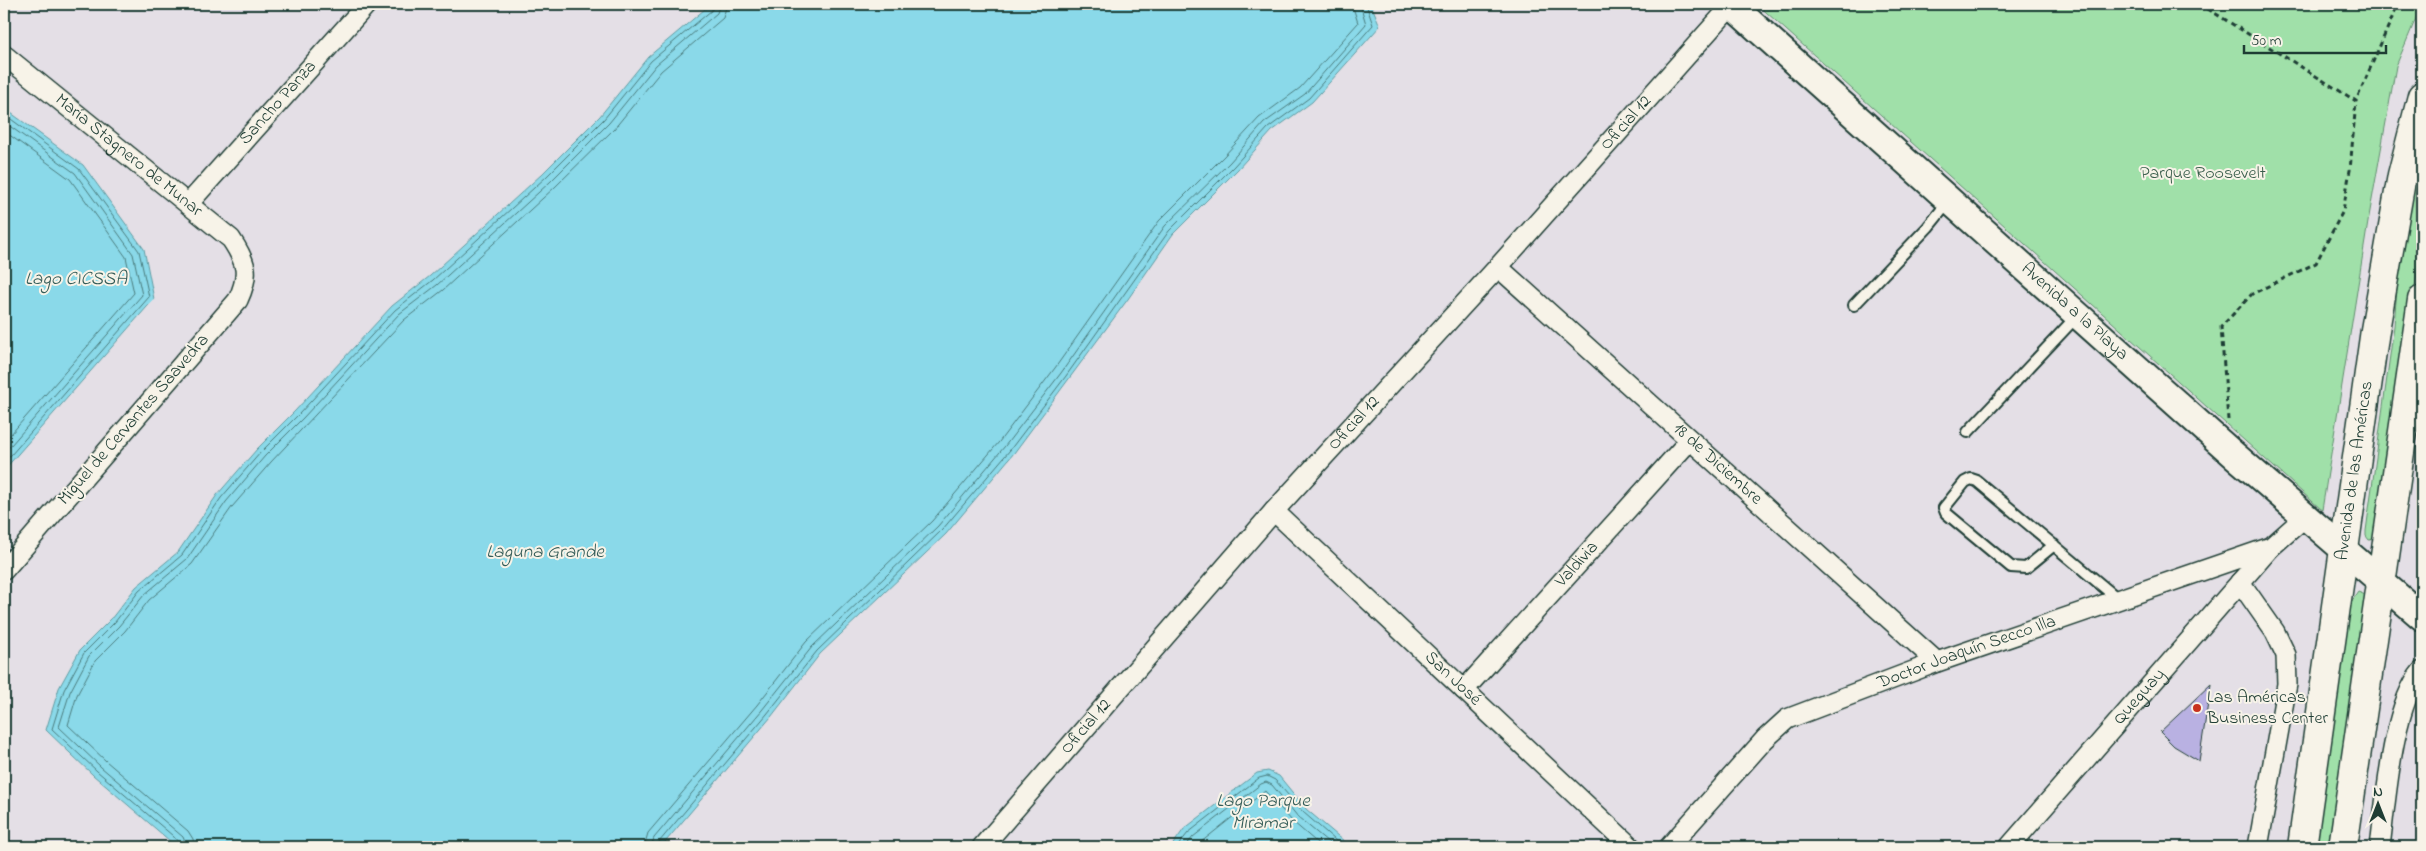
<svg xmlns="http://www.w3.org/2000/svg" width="2426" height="851" font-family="'Indie Flower',sans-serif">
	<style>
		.green { fill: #a0e0a9; stroke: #608e6e }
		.water { fill: #8ad9e9; stroke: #5f9ba1 }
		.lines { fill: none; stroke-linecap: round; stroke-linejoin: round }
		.shore { stroke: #4a7b7c; stroke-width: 1 }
		.building { fill: #b9b1e2; stroke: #1f3d34 }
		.lane-casing { stroke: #1f3d34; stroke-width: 14 }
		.street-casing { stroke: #1f3d34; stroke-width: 22 }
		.secondary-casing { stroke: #1f3d34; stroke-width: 30 }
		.highway-casing { stroke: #1f3d34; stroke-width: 31 }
		.path { stroke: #1f3d34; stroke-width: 3; stroke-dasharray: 5 4; stroke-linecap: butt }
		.lane { stroke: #f7f3e8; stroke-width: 10 }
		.street { stroke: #f7f3e8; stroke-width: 19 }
		.secondary { stroke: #f7f3e8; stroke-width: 26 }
		.highway { stroke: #f7f3e8; stroke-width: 28 }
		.poi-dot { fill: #c8321e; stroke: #f7f3e8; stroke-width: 2 }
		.labels { text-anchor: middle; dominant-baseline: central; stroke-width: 4; stroke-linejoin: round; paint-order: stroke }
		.street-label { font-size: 18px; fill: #1f3d34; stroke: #f7f3e8 }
		.park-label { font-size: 18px; fill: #395e4b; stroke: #f7f3e8 }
		.poi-label { font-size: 18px; fill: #1f3d34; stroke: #f7f3e8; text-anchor: start }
		.water-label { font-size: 19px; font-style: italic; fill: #345c58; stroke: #f7f3e8 }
	</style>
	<rect width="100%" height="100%" fill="#e4dfe6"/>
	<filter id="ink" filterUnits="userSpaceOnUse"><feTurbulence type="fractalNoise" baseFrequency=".02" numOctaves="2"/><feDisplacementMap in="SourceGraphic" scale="10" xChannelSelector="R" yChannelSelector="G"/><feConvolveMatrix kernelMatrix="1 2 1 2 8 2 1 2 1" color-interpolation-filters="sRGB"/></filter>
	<g filter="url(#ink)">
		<!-- green -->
		<g class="green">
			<polygon points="1757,4 2422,4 2396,66 2368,222 2322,510"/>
			<polygon points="2422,141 2422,242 2375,539 2369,540 2366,536 2366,531 2394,326 2400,251"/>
			<polygon points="2358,592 2368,596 2333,847 2311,847 2349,605"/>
		</g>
		<!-- water -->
		<g class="water">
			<polygon points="711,4 1371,4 1380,26 1312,102 1272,131 1238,169 1173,234 1128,299 1014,453 946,534 820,654 771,717 661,847 177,847 93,775 46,730 59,688 80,650 111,619 136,587 178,552 217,495 257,449 295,411 392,306 430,276 542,174 600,116 648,57"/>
			<polygon points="4,108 83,165 144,249 154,299 4,470"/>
			<polygon points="1268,771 1279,776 1306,809 1351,847 1171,847 1184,829 1257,773"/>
		</g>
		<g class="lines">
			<!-- shore -->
			<g class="shore">
				<polyline points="4,114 79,169 139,251 149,297 4,463"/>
				<polyline points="4,122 75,173 133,254 142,295 4,453"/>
				<polyline points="4,131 70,179 126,257 134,293 4,442"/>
				<polyline points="180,847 179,843 173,836 97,771 52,729 64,690 84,653 115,622 139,591 182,555 221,498 261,452 299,414 395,310 433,280 546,177 604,119 651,61 712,10 714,4"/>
				<polyline points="187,847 183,837 101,767 59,727 70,692 89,656 119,626 144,595 187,559 226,502 265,456 303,418 399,314 437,285 550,182 609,123 656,65 717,13 720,4"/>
				<polyline points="194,847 193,839 188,831 106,761 68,725 77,695 95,661 125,631 149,600 192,564 232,507 271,462 404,320 443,290 555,187 614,129 661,71 723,18 727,4"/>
				<polyline points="644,847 648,833 757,705 806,642 932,521 999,442 1055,368 1159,221 1224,156 1259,118 1300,88 1358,23 1352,4"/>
				<polyline points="651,847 654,838 762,710 812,647 938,526 1005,446 1061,373 1165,226 1230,162 1264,123 1305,94 1366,24 1360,4"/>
				<polyline points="658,847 659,842 767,714 817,651 942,530 1010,450 1066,376 1169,231 1234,166 1268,128 1309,98 1373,25 1366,4"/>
				<polyline points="1177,847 1188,833 1259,778 1267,776 1275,780 1303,812 1343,847"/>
				<polyline points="1185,847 1193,837 1261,784 1266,782 1272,785 1298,817 1334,847"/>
				<polyline points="1195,847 1265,791 1293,822 1322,847"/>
			</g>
		</g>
		<!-- building -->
		<polygon class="building" points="2211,684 2199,761 2174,746 2160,732"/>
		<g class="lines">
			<defs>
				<g id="lane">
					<polyline points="1854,305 1928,227 1949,201"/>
					<polyline points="1968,432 2078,315"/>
					<polyline points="2054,545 2026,568 2011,567 1946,513 1944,508 1965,482 1971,479 1977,481 2118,599"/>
				</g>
				<g id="street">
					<path id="s1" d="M4,55L231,239C247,263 250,274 238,300L4,570"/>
					<path id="s2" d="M189,203L367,4"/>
					<path id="s3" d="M1498,267L1937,662"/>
					<path id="s4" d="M1274,511L1631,847"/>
					<polyline points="2240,582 2275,632 2286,655 2287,684 2258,847"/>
					<path id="s5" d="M1464,690L1690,440"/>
					<path id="s6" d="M982,847L1274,511L1498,267L1732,5"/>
					<path id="s7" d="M1669,847L1765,739L1787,719L1937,662L2271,547L2305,517"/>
					<path id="s8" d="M2009,847L2270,548"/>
					<path d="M2380,847C2386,800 2392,706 2422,671"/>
				</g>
				<g id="secondary">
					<path id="s9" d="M1730,4L2233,454L2422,617"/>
				</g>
				<g id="highway">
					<path id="s10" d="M2302,847L2375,330L2402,175L2422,96"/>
					<polyline points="2343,847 2422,300"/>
				</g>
			</defs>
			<!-- lane casing -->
			<use href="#lane" class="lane-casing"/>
			<!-- street casing -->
			<use href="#street" class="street-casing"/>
			<!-- secondary casing -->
			<use href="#secondary" class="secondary-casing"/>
			<!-- highway casing -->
			<use href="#highway" class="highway-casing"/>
			<!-- path -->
			<g class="path">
				<polyline points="2200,4 2356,101 2398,4"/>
				<polyline points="2228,420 2221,327 2252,294 2316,263 2343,211 2350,170 2356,101"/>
			</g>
			<!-- lane -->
			<use href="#lane" class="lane"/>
			<!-- street -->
			<use href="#street" class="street"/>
			<!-- secondary -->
			<use href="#secondary" class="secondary"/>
			<!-- highway -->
			<use href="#highway" class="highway"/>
		</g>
	</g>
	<!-- markers -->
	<circle class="poi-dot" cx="2197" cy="708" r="5"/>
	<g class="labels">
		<!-- street labels -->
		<g class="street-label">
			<text stroke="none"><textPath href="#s2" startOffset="134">Sancho Panza</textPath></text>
			<text stroke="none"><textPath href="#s6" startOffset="969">Oficial 12</textPath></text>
			<text stroke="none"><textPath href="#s1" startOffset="160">María Stagnero de Munar</textPath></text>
			<text stroke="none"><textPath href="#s9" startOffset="462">Avenida a la Playa</textPath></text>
			<text transform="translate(134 420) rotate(-49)">Miguel de Cervantes Saavedra</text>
			<text stroke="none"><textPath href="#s6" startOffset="564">Oficial 12</textPath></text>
			<text stroke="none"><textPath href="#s3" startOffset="295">18 de Diciembre</textPath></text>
			<text stroke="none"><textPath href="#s10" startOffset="380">Avenida de las Américas</textPath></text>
			<text stroke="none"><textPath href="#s5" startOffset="169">Valdivia</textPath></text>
			<text stroke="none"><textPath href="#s7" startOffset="366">Doctor Joaquín Secco Illa</textPath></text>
			<text stroke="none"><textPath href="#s4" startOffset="245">San José</textPath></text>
			<text stroke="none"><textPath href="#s8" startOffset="199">Queguay</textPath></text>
			<text stroke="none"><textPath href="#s6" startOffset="159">Oficial 12</textPath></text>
		</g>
		<!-- park labels -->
		<g class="park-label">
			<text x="2203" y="174">Parque Roosevelt</text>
		</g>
		<!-- poi labels -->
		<g class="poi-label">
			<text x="2207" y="698">Las Américas<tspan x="2207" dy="21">Business Center</tspan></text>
		</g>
		<!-- water labels -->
		<g class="water-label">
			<text x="76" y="279">Lago CICSSA</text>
			<text x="545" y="552">Laguna Grande</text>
			<text x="1263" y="801">Lago Parque<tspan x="1263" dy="22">Miramar</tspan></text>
		</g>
	</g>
	<!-- margin -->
	<rect width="2426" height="851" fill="none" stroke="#f7f3e8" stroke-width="20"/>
	<rect x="10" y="10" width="2406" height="831" fill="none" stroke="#1f3d34" stroke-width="2" filter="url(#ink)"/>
	<!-- north arrow -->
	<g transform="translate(2378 804)" stroke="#f7f3e8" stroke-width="4" paint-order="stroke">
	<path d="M0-4L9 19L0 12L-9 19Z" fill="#1f3d34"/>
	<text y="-8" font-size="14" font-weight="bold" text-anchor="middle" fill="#1f3d34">N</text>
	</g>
	<!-- scale -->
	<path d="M2244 45v8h142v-8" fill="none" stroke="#1f3d34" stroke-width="2.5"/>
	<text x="2251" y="45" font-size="15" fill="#1f3d34" stroke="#f7f3e8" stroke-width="4" paint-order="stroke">50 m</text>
</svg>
